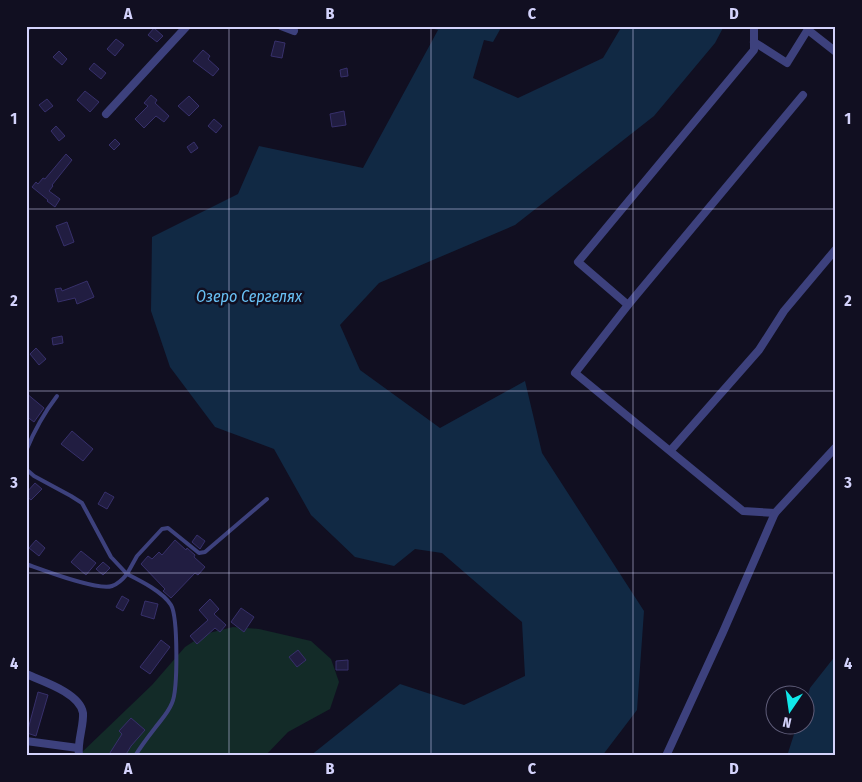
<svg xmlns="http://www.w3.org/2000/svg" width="862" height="782" font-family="'Fira Sans Condensed',sans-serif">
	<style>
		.green { fill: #132b28 }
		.water { fill: #112944 }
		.building { fill: #211d41; stroke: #37306b }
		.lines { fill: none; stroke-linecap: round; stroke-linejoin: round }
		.service { stroke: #3d417d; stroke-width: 4 }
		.minor { stroke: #3d417d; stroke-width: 8 }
		.grid { fill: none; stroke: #d4d3fc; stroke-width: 1; stroke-opacity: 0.55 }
		.labels { text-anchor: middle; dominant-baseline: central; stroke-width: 5; stroke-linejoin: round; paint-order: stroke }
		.water-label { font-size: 16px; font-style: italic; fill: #68c0f4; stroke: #110f21 }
		.neatline { fill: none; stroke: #d4d3fc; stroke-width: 2 }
		.grid-label { font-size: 16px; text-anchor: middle; font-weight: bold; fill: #d4d3fc }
	</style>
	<rect width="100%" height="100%" fill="#110f21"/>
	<!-- green -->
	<polygon class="green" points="233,627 259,629 311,641 331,659 339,682 330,709 288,732 265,756 78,756 152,685 185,647 205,634"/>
	<!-- water -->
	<g class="water">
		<polygon points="435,26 502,26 493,42 484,40 473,78 518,98 603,58 622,26 724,26 715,43 654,116 515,225 379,283 340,325 360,370 440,428 525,381 542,453 644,611 637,710 602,756 310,756 400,684 464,705 525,676 522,622 442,553 415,549 394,566 355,557 311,515 274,449 215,427 170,367 151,311 152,237 238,194 259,146 363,168 438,30 434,29"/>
		<polygon points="836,655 836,756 787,756 797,725 804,724 805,704 810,688"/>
	</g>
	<!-- building -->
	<g class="building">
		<polygon points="154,28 163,36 157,42 148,35"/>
		<polygon points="116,39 124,45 115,56 107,49"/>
		<polygon points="275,41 285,43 282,58 271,56"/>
		<polygon points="203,50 210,56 208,59 219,69 213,76 193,61"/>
		<polygon points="59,51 67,59 62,65 53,57"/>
		<polygon points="94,63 106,73 101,79 89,69"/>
		<polygon points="347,68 348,76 341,77 340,70"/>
		<polygon points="85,91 99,102 90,112 77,100"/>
		<polygon points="151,95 157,100 155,103 169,116 164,122 156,116 144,128 135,119 148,106 144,103"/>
		<polygon points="189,96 199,106 189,116 178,106"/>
		<polygon points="47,99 53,106 45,112 39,105"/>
		<polygon points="344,111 346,125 332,127 330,114"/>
		<polygon points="214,119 222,126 216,133 208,126"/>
		<polygon points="56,126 65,136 59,141 51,131"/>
		<polygon points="115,139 120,144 114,150 109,145"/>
		<polygon points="194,142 198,148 191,153 187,147"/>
		<polygon points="66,154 72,160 52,185 53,186 49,191 60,199 55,207 47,201 48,200 32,187 36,182 38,184 43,178 45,179"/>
		<polygon points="67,222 74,242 64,246 56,226"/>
		<polygon points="87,281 94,297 77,304 75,298 58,302 55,289 61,288 62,291"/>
		<polygon points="62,336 63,343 53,345 52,338"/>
		<polygon points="36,348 46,359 39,365 30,354"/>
		<polygon points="26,393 44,408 34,422 26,416"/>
		<polygon points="72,431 93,449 83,461 61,444"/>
		<polygon points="35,483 42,489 31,500 26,496 26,493"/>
		<polygon points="105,492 114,497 107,509 98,504"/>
		<polygon points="197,535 205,541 200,549 192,542"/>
		<polygon points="36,540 45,548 39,556 29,548"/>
		<polygon points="175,540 186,550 187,548 195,555 194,557 205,567 198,575 195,573 171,598 163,591 165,589 141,564 148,556 152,559 159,552 162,555"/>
		<polygon points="81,551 96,563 86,575 71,562"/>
		<polygon points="103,562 110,568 103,575 96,569"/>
		<polygon points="122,596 129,600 123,611 116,607"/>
		<polygon points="210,599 219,609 214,614 226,625 220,632 215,628 197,644 190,636 208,620 199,610"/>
		<polygon points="145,601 158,604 154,619 141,615"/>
		<polygon points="241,608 254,617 244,632 231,622"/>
		<polygon points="161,640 170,647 150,674 140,667"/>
		<polygon points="298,650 306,660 297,667 289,657"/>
		<polygon points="348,660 348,670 336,670 336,661"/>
		<polygon points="38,692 48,695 36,736 27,733"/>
		<polygon points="131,718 145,730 131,746 125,756 108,756 122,734 119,731"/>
	</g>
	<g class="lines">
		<!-- service -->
		<g class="service">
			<path d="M26,451C34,431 44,413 57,396"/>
			<polyline points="26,469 34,476 71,496 82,503 111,557 127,574 137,556 162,529 168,528 199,553 205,552 267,499"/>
			<path d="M26,564C43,570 97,591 112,586C118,584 123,579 127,574C141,581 163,592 171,605C178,617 178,690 172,703C168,713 161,720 155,728C148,737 141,746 135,756"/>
		</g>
		<!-- minor -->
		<g class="minor">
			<polyline points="281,26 294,31"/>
			<polyline points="26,28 28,26"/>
			<polyline points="808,30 836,52"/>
			<polyline points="754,42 787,63 810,26"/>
			<polyline points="106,114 187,26"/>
			<polyline points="628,305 578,262 754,50 754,26"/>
			<polyline points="671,450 759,350 784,311 836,249"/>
			<polyline points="775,513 743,511 575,373 628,305 803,95"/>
			<path d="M26,674C42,681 80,693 83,713C84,726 77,741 79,756"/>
			<polyline points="26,741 78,748"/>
			<polyline points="666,756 723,632 775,513 836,447"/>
		</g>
	</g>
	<!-- grid -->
	<path class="grid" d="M229,26V756M431,26V756M633,26V756M26,209H836M26,391H836M26,573H836"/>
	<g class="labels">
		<!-- water labels -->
		<g class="water-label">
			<text x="249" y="296">Озеро Сергелях</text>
		</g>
	</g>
	<!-- border -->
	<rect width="862" height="782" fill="none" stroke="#110f21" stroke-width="55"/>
	<!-- north arrow -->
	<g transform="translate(790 710) rotate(193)"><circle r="24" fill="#110f21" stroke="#5f5d79"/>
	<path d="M0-4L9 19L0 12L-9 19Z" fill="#11e8ea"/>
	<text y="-8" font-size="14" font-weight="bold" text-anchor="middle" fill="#d4d3fc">N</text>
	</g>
	<rect x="28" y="28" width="806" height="726" class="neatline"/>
	<g class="grid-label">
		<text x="128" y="19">A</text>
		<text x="330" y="19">B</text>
		<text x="532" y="19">C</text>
		<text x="734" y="19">D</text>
		<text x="14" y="124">1</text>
		<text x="848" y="124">1</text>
		<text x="14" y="306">2</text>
		<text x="848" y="306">2</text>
		<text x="14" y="488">3</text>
		<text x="848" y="488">3</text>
		<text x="14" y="669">4</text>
		<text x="848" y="669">4</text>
		<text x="128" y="774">A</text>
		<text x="330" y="774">B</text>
		<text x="532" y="774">C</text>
		<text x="734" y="774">D</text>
	</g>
</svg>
